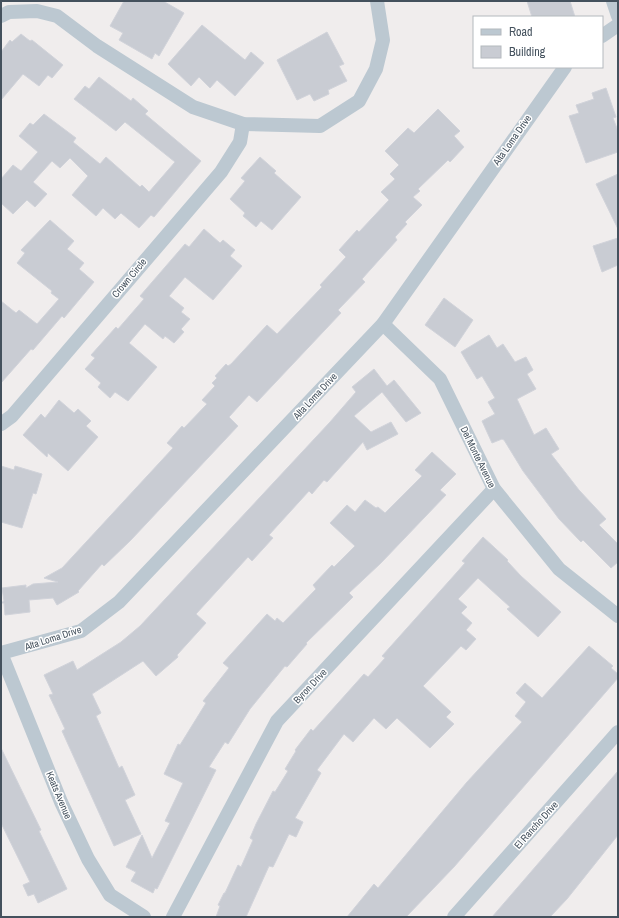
<svg xmlns="http://www.w3.org/2000/svg" width="619" height="918" font-family="'Archivo Narrow',sans-serif">
	<style>
		.building { fill: #c9ccd3; stroke: #d1d3da }
		.lines { fill: none; stroke-linecap: round; stroke-linejoin: round }
		.street { stroke: #bcc8d1; stroke-width: 14 }
		.labels { text-anchor: middle; dominant-baseline: central; stroke-width: 3; stroke-linejoin: round; paint-order: stroke }
		.street-label { font-size: 10px; fill: #44515d; stroke: #fff }
	</style>
	<rect width="100%" height="100%" fill="#f0eded"/>
	<!-- building -->
	<g class="building">
		<polygon points="124,1 163,1 184,13 159,56 155,53 152,59 119,40 123,33 110,26"/>
		<polygon points="527,1 570,1 575,17 532,17"/>
		<polygon points="202,25 245,60 251,52 264,63 235,96 217,80 210,88 199,77 191,86 168,64"/>
		<polygon points="327,32 344,64 339,66 347,81 328,90 329,94 314,101 310,94 297,100 277,60"/>
		<polygon points="21,34 30,41 32,40 63,65 52,78 48,75 39,86 23,74 1,100 1,52 10,40 12,42"/>
		<polygon points="99,77 131,101 133,98 148,111 145,114 201,161 154,217 151,215 139,228 121,213 115,219 103,208 96,216 72,195 88,176 70,158 60,168 52,161 33,182 47,194 35,207 27,200 13,214 1,203 1,179 13,165 21,171 38,152 19,136 30,123 33,125 44,114 76,138 73,142 100,164 106,157 140,187 142,185 149,192 175,162 125,122 116,131 74,99 85,86 89,89"/>
		<polygon points="606,88 616,117 613,118 618,131 618,152 586,163 569,116 579,113 576,105 594,99 592,93"/>
		<polygon points="438,109 460,131 454,136 464,147 450,162 448,160 418,189 420,191 413,197 422,205 405,222 407,224 395,237 397,240 362,279 365,282 338,310 341,313 257,402 249,395 229,417 238,426 131,540 104,566 102,564 78,591 79,592 57,605 53,598 29,600 30,612 5,615 4,603 1,603 4,601 2,588 26,585 26,588 33,584 58,582 44,578 62,568 173,448 167,443 182,426 184,428 207,404 202,400 215,386 212,383 217,378 215,376 226,364 228,366 231,364 267,325 277,334 322,287 320,285 346,257 339,250 357,230 359,232 389,200 381,192 395,179 390,174 399,165 385,151 408,128 414,133"/>
		<polygon points="260,157 276,171 274,173 301,197 272,230 261,221 256,227 243,216 245,213 230,199 245,181 241,178"/>
		<polygon points="618,174 618,229 596,184"/>
		<polygon points="50,220 74,241 67,249 84,263 79,269 94,282 64,318 62,316 33,350 31,349 1,383 1,301 16,313 19,310 37,324 59,299 51,293 52,291 17,263 25,253 21,250"/>
		<polygon points="204,229 220,243 223,240 235,250 230,256 242,266 213,300 185,277 169,296 184,308 181,312 190,319 181,329 184,332 174,343 165,336 163,339 145,324 129,343 157,367 128,401 115,392 110,398 98,387 101,383 85,369 95,358 91,355 116,327 118,329 144,299 140,296 185,244 189,247"/>
		<polygon points="618,238 618,265 602,272 593,246"/>
		<polygon points="444,298 473,320 455,347 425,325"/>
		<polygon points="489,335 497,348 503,344 515,362 526,357 533,370 527,374 536,389 517,399 534,435 546,428 559,449 551,454 579,490 606,519 599,525 618,544 618,562 611,568 583,540 581,542 559,519 523,471 504,440 502,439 492,443 482,421 495,414 488,402 495,398 482,376 477,379 461,352"/>
		<polygon points="374,369 387,386 394,380 421,413 406,422 382,392 354,416 371,432 391,422 398,434 367,450 363,442 327,482 324,480 312,494 309,491 269,535 273,538 252,561 248,557 196,614 206,623 177,655 178,657 156,676 143,661 92,694 101,713 96,716 119,768 122,766 135,795 125,800 141,834 114,846 62,731 65,729 49,695 53,694 44,675 73,661 77,670 121,642 140,626 330,422 356,392 352,387"/>
		<polygon points="59,400 74,413 78,409 91,421 86,426 98,437 68,471 48,453 47,457 23,435 41,414 45,418"/>
		<polygon points="432,452 456,474 440,490 446,495 381,563 349,593 353,597 306,643 307,644 287,667 285,666 250,709 228,744 225,742 209,767 216,770 157,889 155,888 153,893 131,881 136,872 126,867 142,835 152,858 170,823 165,821 183,783 164,774 178,744 180,745 206,703 203,701 229,668 223,663 267,614 275,621 277,618 283,623 316,589 313,585 332,565 334,567 355,546 330,523 347,505 355,512 365,500 376,508 378,507 385,513 422,476 415,470"/>
		<polygon points="1,466 14,470 15,466 42,474 36,494 33,493 22,528 1,522"/>
		<polygon points="483,537 508,560 507,561 521,576 561,612 538,637 507,609 510,607 478,578 458,599 467,607 461,613 472,623 466,630 476,639 466,650 461,646 423,686 451,712 446,717 454,724 430,748 397,718 386,729 374,718 353,742 344,734 317,770 321,773 295,818 303,822 296,837 289,834 273,867 269,866 246,917 216,917 220,906 218,905 224,893 225,893 238,865 241,867 253,840 250,838 256,824 273,791 275,792 288,771 285,769 296,751 295,750 311,729 313,731 364,674 368,677 385,658 382,656 458,571 465,563 462,561"/>
		<polygon points="589,646 613,666 611,668 618,674 618,678 454,867 406,917 347,917 374,884 378,888 467,782 522,722 515,716 526,702 516,693 525,683 542,698"/>
		<polygon points="1,748 41,830 39,831 67,889 38,903 34,894 28,896 23,885 30,882 1,823"/>
		<polygon points="618,771 618,835 567,899 550,917 492,917"/>
	</g>
	<g class="lines">
		<!-- street -->
		<g class="street">
			<polyline points="613,1 618,16"/>
			<polyline points="1,16 9,12 37,11 57,16 97,46 193,107 243,124 320,126 359,101 376,69 383,40 377,1"/>
			<polyline points="602,36 618,25"/>
			<polyline points="383,324 440,379 494,489 559,569 618,616"/>
			<polyline points="1,424 12,416 221,172 240,142 243,124"/>
			<polyline points="1,653 81,631 119,602 383,324 565,67"/>
			<polyline points="1,653 61,802 88,859 110,895 144,917"/>
			<polyline points="173,917 277,721 494,489"/>
			<polyline points="454,917 618,732"/>
		</g>
	</g>
	<g class="labels">
		<!-- street labels -->
		<g class="street-label">
			<text transform="translate(512 140) rotate(-55)">Alta Loma Drive</text>
			<text transform="translate(129 278) rotate(-50)">Crown Circle</text>
			<text transform="translate(315 396) rotate(-47)">Alta Loma Drive</text>
			<text transform="translate(478 457) rotate(64)">Del Monte Avenue</text>
			<text transform="translate(53 638) rotate(-18)">Alta Loma Drive</text>
			<text transform="translate(310 686) rotate(-47)">Byron Drive</text>
			<text transform="translate(59 795) rotate(67)">Keats Avenue</text>
			<text transform="translate(536 825) rotate(-48)">El Rancho Drive</text>
		</g>
	</g>
	<!-- border -->
	<rect width="619" height="918" fill="none" stroke="#44515d" stroke-width="4"/>
	<!-- legend -->
	<rect x="473" y="16" width="130" height="52" fill="#ffffff" stroke="#b4b9be"/>
	<rect x="481" y="29" width="20" height="6" fill="#bcc8d1" stroke="#b4b9be"/>
	<text x="509" y="36" font-size="12" fill="#44515d">Road</text>
	<rect x="481" y="46" width="20" height="12" fill="#c9ccd3" stroke="#b4b9be"/>
	<text x="509" y="56" font-size="12" fill="#44515d">Building</text>
</svg>
